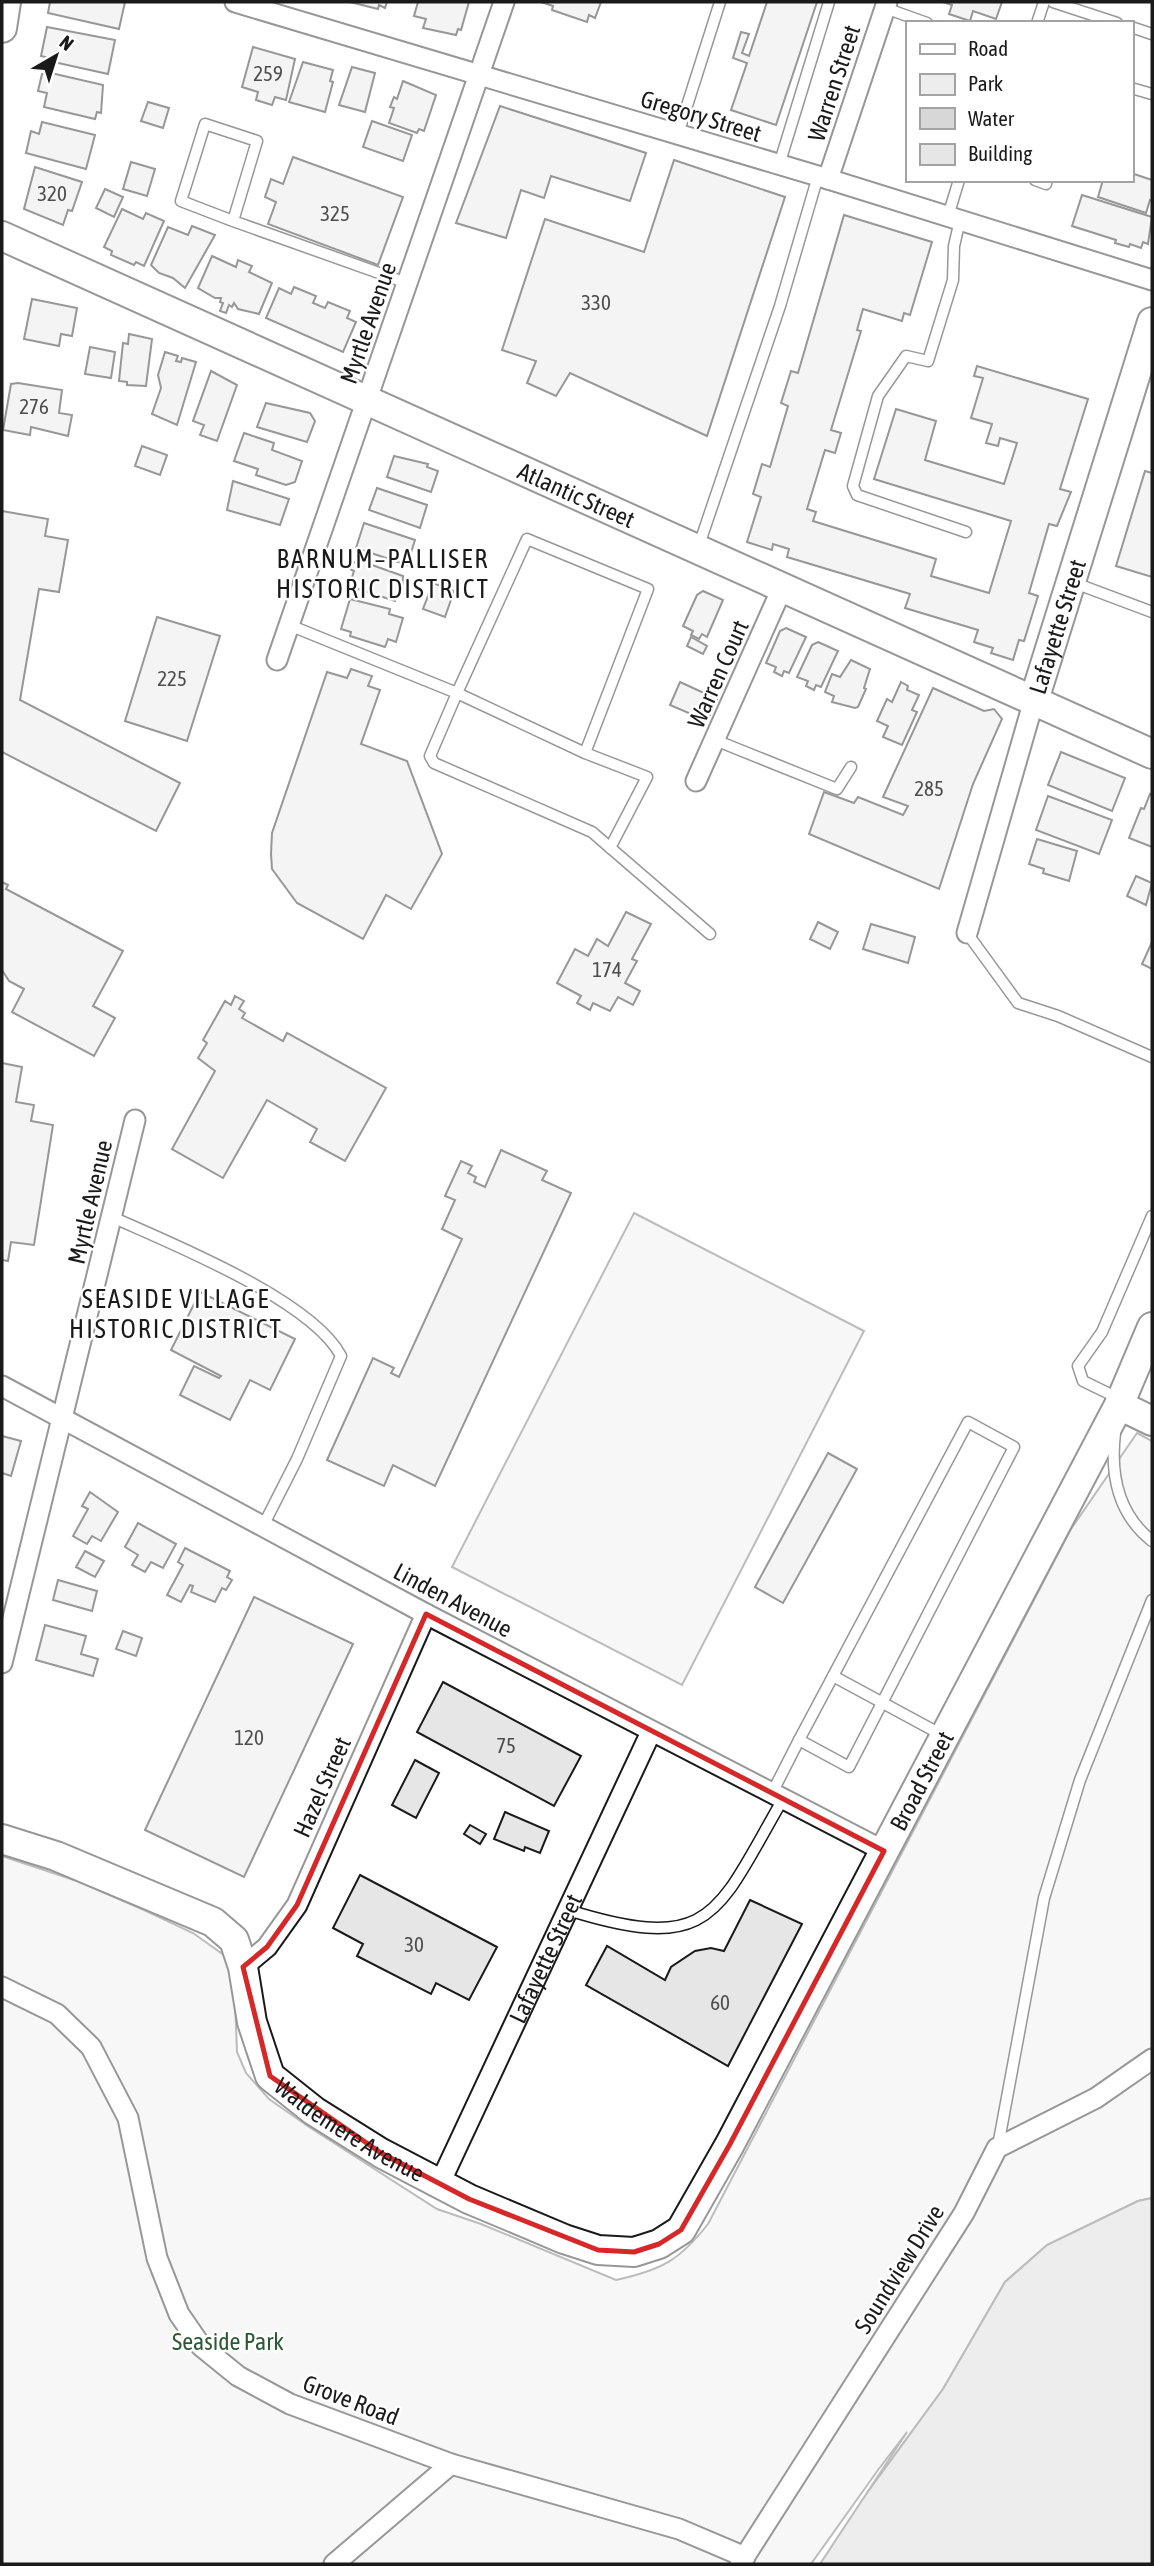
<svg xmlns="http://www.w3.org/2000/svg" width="1154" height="2566" font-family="'Asap Condensed',sans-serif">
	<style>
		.green { fill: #ededed; stroke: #6a6a6a; stroke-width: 2 }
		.water { fill: #d7d7d7; stroke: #6a6a6a; stroke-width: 2 }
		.pier { fill: #fff; stroke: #6a6a6a; stroke-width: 2 }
		.building { fill: #e6e6e6; stroke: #1a1a1a; stroke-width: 2 }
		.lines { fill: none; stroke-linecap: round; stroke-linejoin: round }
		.lane-casing { stroke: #1a1a1a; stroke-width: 13 }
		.street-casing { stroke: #1a1a1a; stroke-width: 23 }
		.secondary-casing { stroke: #1a1a1a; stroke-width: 32 }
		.lane { stroke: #fff; stroke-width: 10 }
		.street { stroke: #fff; stroke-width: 19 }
		.secondary { stroke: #fff; stroke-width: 28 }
		.marked { fill: none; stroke: #d62828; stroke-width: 5; stroke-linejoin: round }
		.labels { text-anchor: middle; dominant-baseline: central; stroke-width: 5; stroke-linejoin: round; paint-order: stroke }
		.number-label { font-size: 21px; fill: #4d4d4d }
		.street-label { font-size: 24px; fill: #1a1a1a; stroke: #fff }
		.park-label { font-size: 24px; fill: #2b5a34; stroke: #fff }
		.neighbourhood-label { font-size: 26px; letter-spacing: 2px; fill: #1a1a1a; stroke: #fff }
	</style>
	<rect width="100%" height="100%" fill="#fff"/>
	<!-- green -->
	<g class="green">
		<polygon points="634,1213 864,1331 682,1685 452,1567"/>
		<path d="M1137,1433L1152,1441V2198L1138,2201L1047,2245L1005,2282L943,2389L815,2564H2V1856L77,1881L144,1910L193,1933L228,1958L234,1974L237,2052L246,2073L269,2099L309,2127L437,2209L481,2224L616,2280C661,2270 679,2261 708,2224L1071,1529Z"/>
	</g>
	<!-- water -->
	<polygon class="water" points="1152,2198 1152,2564 815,2564 943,2389 1005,2282 1047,2245 1138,2201"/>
	<!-- pier -->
	<polygon class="pier" points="907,2432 820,2564 811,2564 878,2470"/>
	<!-- building -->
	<g class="building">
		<polygon points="50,2 125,2 119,29 48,13"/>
		<polygon points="350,2 387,2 385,8 379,5 378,9"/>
		<polygon points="418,2 469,2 461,30 458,29 456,35 423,28 426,19 414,16"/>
		<polygon points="541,2 601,2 595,18 589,15 587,22 552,10 553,6"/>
		<polygon points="767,2 817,2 776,125 731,110 747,63 733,58 741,32 749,34 742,53 749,56"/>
		<polygon points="943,2 1002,2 996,19 973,11 970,21 949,14 952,5"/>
		<polygon points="47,27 115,40 108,74 49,61 49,58 41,56"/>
		<polygon points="253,47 295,59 286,100 275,97 272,105 256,100 258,92 242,87"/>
		<polygon points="303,62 333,70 330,81 333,82 325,112 289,102"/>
		<polygon points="352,67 375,73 365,112 339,105"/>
		<polygon points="51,73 103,85 101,113 97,112 95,119 44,107 47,93 38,91 42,74"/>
		<polygon points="403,81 436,95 424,131 419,129 417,133 389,123 394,108 390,107 394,97 397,99"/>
		<polygon points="148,102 169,108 163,128 141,121"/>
		<polygon points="500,106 646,153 630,201 551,176 544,198 521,190 506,238 456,223"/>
		<polygon points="372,121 412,135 403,161 363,147"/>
		<polygon points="42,122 95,135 86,169 26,153 31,131 39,134"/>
		<polygon points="293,157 403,197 378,265 268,224 276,202 265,197 271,179 283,184"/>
		<polygon points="674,160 785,197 707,436 570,373 556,396 527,383 536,361 502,350 545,219 644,252"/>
		<polygon points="131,162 155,169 147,196 123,189"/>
		<polygon points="35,167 82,182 72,211 68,210 63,225 24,209"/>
		<polygon points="1131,173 1152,180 1152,201 1150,200 1146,213 1098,197 1103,180 1131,180"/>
		<polygon points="105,189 123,197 114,217 96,208"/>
		<polygon points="1082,195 1152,217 1148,244 1143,242 1141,248 1130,244 1129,247 1115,243 1116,240 1072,226"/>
		<polygon points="122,209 143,219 146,213 164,221 144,266 136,262 134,265 111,255 112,251 104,247"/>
		<polygon points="844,215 932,242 910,315 904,313 902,321 863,309 857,330 861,331 831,430 841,433 835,453 825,450 807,509 816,512 813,521 936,559 931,576 989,593 1011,521 874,479 896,409 936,421 925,460 1004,484 1017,443 1000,438 998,446 986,443 992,424 971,418 983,378 974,376 977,366 1088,399 1060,489 1071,492 1057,526 1049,524 1029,593 1038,596 1024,641 1019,640 1013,660 991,653 993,648 974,642 978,630 905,608 910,594 787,557 789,549 773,544 772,550 747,542 761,497 753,494 762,464 770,467 788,406 781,403 791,371 798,373"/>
		<polygon points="192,226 215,235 185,288 173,278 159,273 151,265 168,227 188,235"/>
		<polygon points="212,256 236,267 238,260 252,266 249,272 272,283 259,314 238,309 234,303 232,307 229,305 226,313 220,311 223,303 220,302 221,298 215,298 198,288"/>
		<polygon points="294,287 316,296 313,303 325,308 328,302 350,311 347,318 356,322 343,352 266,318 279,288 291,294"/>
		<polygon points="32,299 77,308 72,336 61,334 59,346 24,339"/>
		<polygon points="129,334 152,339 146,386 127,385 127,382 119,381 123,343 128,344"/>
		<polygon points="90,347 115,352 111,378 85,374"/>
		<polygon points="165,352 178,356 176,361 181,362 182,358 196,362 177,425 152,414 161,388 158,375"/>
		<polygon points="211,371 237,385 217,441 200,435 204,425 193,421"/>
		<polygon points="18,383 62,390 59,413 72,415 68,436 31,427 30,435 3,430 11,384"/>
		<polygon points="266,403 310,413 315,421 307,442 257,427"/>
		<polygon points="244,433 274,443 272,450 302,461 295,482 286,485 256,475 258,469 234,461"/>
		<polygon points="142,446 167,455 160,475 135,466"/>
		<polygon points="394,456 428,464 427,467 438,471 431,492 387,477"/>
		<polygon points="1145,471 1152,473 1152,577 1116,566"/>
		<polygon points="233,481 289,499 280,525 227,510"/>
		<polygon points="377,488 427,505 420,528 369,510"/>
		<polygon points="2,511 48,519 45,536 68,540 59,592 39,589 20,700 180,783 156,831 2,752"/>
		<polygon points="364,523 415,540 407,565 356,548"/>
		<polygon points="358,560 403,576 402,591 398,590 395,601 349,586 354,571 350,569 352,562 357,563"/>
		<polygon points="433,583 454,591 445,617 423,609"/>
		<polygon points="703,591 723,600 707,637 702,634 699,639 691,635 693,631 683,626 697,595"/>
		<polygon points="350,599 390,609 389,614 403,618 396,642 388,639 385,647 350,636 351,632 341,629"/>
		<polygon points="157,617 220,636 187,741 125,721"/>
		<polygon points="786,628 806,637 789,673 784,671 782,676 774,672 776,667 766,663 780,631"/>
		<polygon points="691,637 707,646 703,654 687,646"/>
		<polygon points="818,642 838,651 821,687 816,685 814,690 806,686 808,681 797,677 812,645"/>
		<polygon points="851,660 870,669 864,688 866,689 858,707 855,708 832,702 834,696 825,692 832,674 840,677"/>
		<polygon points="351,669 372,676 368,686 380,690 361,744 407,761 442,854 411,909 386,895 363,939 297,903 272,869 271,854 272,833 327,672 347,678"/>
		<polygon points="680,682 717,699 707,721 670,705"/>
		<polygon points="901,682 908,686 907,690 919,695 912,710 917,712 902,745 883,737 888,726 877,721 887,699 892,702"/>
		<polygon points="933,688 984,711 994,709 1002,719 973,784 939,889 809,834 824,792 854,803 858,797 903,815 908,806 883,797"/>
		<polygon points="1061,752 1125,778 1112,811 1048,785"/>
		<polygon points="1150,794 1152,795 1152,847 1129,838 1141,808 1144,809"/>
		<polygon points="1048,796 1112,820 1099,854 1036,830"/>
		<polygon points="1037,839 1077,851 1069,881 1043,873 1044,869 1029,864"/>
		<polygon points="1136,876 1152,883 1146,905 1127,896"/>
		<polygon points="2,882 8,885 6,889 123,951 93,1006 115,1018 94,1056 12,1012 24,989 9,981 2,970"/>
		<polygon points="626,912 651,924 632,959 637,961 625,983 640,991 633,1005 618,997 610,1011 593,1003 590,1010 577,1003 581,996 557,983 575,949 588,956 597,939 608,946"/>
		<polygon points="818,922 838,932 830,949 810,939"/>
		<polygon points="871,924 915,937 908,963 863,949"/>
		<polygon points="1152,942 1152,969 1142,964"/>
		<polygon points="235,996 244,1001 239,1009 245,1013 242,1018 283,1041 287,1033 386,1088 345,1161 310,1142 317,1129 267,1100 223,1178 172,1149 215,1071 198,1058 207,1043 203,1040 225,1001 231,1005"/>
		<polygon points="2,1063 22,1067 16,1102 34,1105 31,1121 53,1125 34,1245 11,1242 8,1261 2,1260"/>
		<polygon points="501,1150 547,1171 542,1180 571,1193 435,1486 393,1465 384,1486 327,1460 373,1358 394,1368 391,1373 399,1377 462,1239 442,1229 455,1200 445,1196 461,1161 472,1166 468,1173 476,1177 474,1182 485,1187"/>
		<polygon points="200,1292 295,1339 270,1390 250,1380 230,1420 180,1395 194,1366 219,1378 221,1376 171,1350"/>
		<polygon points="2,1436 21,1441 11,1476 2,1473"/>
		<polygon points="828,1453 857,1469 783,1603 755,1587"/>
		<polygon points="90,1492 118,1512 101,1541 92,1536 87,1544 73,1536 88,1509 82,1506"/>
		<polygon points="138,1523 176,1544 163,1568 151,1562 145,1572 132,1565 138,1555 125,1547"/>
		<polygon points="185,1548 230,1571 227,1577 232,1580 226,1590 222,1588 215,1602 191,1592 193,1586 190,1585 181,1602 167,1595 183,1565 178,1562"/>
		<polygon points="85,1551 104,1561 95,1577 76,1567"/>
		<polygon points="58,1580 97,1591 92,1611 53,1600"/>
		<polygon points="254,1597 353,1644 244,1877 145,1830"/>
		<polygon points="45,1625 86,1636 81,1654 98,1659 93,1676 36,1660"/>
		<polygon points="123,1631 142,1638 136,1656 116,1649"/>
		<polygon points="443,1682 581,1756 554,1806 417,1732"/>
		<polygon points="415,1760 439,1773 416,1818 392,1805"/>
		<polygon points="505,1812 549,1831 540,1853 525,1847 524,1851 494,1839"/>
		<polygon points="470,1825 486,1834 480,1844 464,1834"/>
		<polygon points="360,1875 497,1947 469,2000 436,1983 431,1994 357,1956 363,1944 333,1928"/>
		<polygon points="750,1900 802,1924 728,2066 586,1985 607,1946 665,1980 671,1967 695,1951 711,1948 724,1951"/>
	</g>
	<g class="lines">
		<defs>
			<g id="lane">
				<polyline points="1053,2 1117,23"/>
				<polyline points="885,8 927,23"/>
				<polyline points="1037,23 1044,2"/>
				<polyline points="1131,27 1152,34"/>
				<polyline points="1131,88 1152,94"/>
				<polyline points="678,134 720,2"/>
				<polyline points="779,165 829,2"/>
				<polyline points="1035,180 1046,184 1047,180"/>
				<polyline points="948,216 959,180"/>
				<polyline points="960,220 954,246 953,280 928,361 906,356 878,396 853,486 857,495 966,532"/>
				<polyline points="233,221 181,201 205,124 257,141 233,221 407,283"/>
				<polyline points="698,548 780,306 818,176"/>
				<polyline points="1072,582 1152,612"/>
				<polyline points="289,625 457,693 430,756 434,763 592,832 710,934"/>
				<polyline points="715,740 837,789 851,767"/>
				<polyline points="585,753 457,693 527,539 648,589 585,753 647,777 610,848"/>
				<polyline points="967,933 1018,1003 1058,1016 1152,1057"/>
				<path d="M112,1217C170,1243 312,1300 341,1356L297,1459L263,1526"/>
				<polyline points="1118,1398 1083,1381 1078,1366 1102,1332 1152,1216"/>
				<polygon points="968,1422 1014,1447 849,1767 799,1740"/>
				<path d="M1115,1433C1110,1475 1118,1514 1152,1541"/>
				<polyline points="833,1676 944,1736"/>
				<polyline points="772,1793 799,1740"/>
				<path d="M568,1910C713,1955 716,1915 783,1799"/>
				<polyline points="998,2146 1044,1898 1080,1780 1152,1600"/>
			</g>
			<g id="street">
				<polyline points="235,2 828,179 1152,280"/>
				<polyline points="828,179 887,2"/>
				<polyline points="277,660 504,2"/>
				<polyline points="696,781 783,586"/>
				<polyline points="967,933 1034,700"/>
				<polyline points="2,1386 426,1614 884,1851"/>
				<polyline points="2,1663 135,1120"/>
				<polyline points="243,1967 267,1947 297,1905 426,1614"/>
				<polyline points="2,1987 57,2014 91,2047 128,2118 157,2258 179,2314 201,2346 238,2376 290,2404 451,2464 679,2529 745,2557"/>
				<path id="s1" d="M440,2183L651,1732"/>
				<polyline points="334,2564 451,2464"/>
				<polyline points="740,2564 964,2213 997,2148 1096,2098 1152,2059"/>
			</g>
			<g id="secondary">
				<polyline points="2,28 6,2"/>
				<path id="s2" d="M2,236L1152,754"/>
				<path id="s3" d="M1034,700L1152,322"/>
				<polyline points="1119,1405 1152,1421"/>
				<path id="s4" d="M2,1839L56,1856L213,1922L234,1940L243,1967L252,2022L270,2076L314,2111L381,2153L469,2199L564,2239L598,2250L634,2252L659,2244L681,2230L730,2144L1119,1405L1152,1327"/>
			</g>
		</defs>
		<!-- lane casing -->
		<use href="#lane" class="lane-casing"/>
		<!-- street casing -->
		<use href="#street" class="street-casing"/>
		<!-- secondary casing -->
		<use href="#secondary" class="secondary-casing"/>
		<!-- lane -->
		<use href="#lane" class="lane"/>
		<!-- street -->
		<use href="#street" class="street"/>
		<!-- secondary -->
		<use href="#secondary" class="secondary"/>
	</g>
	<!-- marked area -->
	<path d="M0 0H1154V2566H0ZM426,1614L884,1851L730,2144L681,2230L659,2244L634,2252L598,2250L469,2199L381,2153L270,2076L243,1967L267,1947L297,1905Z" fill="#fff" fill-opacity=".55" fill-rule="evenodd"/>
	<path class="marked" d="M426,1614L884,1851L730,2144L681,2230L659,2244L634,2252L598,2250L469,2199L381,2153L270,2076L243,1967L267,1947L297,1905Z"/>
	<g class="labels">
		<!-- number labels -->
		<g class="number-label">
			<text x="268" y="73">259</text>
			<text x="52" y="193">320</text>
			<text x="335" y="213">325</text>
			<text x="596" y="302">330</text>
			<text x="34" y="406">276</text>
			<text x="172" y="678">225</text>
			<text x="929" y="788">285</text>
			<text x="607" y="969">174</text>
			<text x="249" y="1737">120</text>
			<text x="506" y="1745">75</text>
			<text x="414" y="1944">30</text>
			<text x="720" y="2002">60</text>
		</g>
		<!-- street labels -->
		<g class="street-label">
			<text transform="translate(834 83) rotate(-72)">Warren Street</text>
			<text transform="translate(701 116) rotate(17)">Gregory Street</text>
			<text transform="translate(368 323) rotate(-71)">Myrtle Avenue</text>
			<text stroke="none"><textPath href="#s2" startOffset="630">Atlantic Street</textPath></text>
			<text stroke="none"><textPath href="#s3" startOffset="77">Lafayette Street</textPath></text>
			<text transform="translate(718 674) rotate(-66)">Warren Court</text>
			<text transform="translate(90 1202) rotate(-77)">Myrtle Avenue</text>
			<text transform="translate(453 1600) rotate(28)">Linden Avenue</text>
			<text stroke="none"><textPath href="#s4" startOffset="1367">Broad Street</textPath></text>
			<text transform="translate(322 1787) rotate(-66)">Hazel Street</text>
			<text stroke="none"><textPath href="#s1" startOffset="248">Lafayette Street</textPath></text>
			<text stroke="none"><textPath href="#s4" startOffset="492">Waldemere Avenue</textPath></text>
			<text transform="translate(899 2269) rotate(-58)">Soundview Drive</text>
			<text transform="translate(351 2400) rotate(21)">Grove Road</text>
		</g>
		<!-- park labels -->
		<g class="park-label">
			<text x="228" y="2341">Seaside Park</text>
		</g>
		<!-- neighbourhood labels -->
		<g class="neighbourhood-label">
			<text x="383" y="559">BARNUM–PALLISER<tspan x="383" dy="30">HISTORIC DISTRICT</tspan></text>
			<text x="176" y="1299">SEASIDE VILLAGE<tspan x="176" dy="30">HISTORIC DISTRICT</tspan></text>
		</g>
	</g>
	<!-- border -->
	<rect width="1154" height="2566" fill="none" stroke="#1a1a1a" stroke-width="7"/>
	<!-- legend -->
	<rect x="906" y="21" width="228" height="161" fill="#ffffff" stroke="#a3a3a3" stroke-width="2"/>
	<rect x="920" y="44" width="35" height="10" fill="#ffffff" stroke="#a3a3a3" stroke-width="2"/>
	<text x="968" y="56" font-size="21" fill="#1a1a1a">Road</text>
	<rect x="920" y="74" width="35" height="21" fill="#ededed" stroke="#a3a3a3" stroke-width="2"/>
	<text x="968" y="91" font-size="21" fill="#1a1a1a">Park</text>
	<rect x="920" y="108" width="35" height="21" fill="#d7d7d7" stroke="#a3a3a3" stroke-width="2"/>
	<text x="968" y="126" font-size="21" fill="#1a1a1a">Water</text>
	<rect x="920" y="144" width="35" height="21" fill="#e6e6e6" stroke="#a3a3a3" stroke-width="2"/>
	<text x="968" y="161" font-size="21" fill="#1a1a1a">Building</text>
	<!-- north arrow -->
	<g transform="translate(56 56) rotate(39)" stroke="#ffffff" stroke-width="5" paint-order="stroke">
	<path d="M0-5L12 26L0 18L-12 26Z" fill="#1a1a1a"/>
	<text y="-10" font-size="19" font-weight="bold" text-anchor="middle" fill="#1a1a1a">N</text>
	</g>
</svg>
